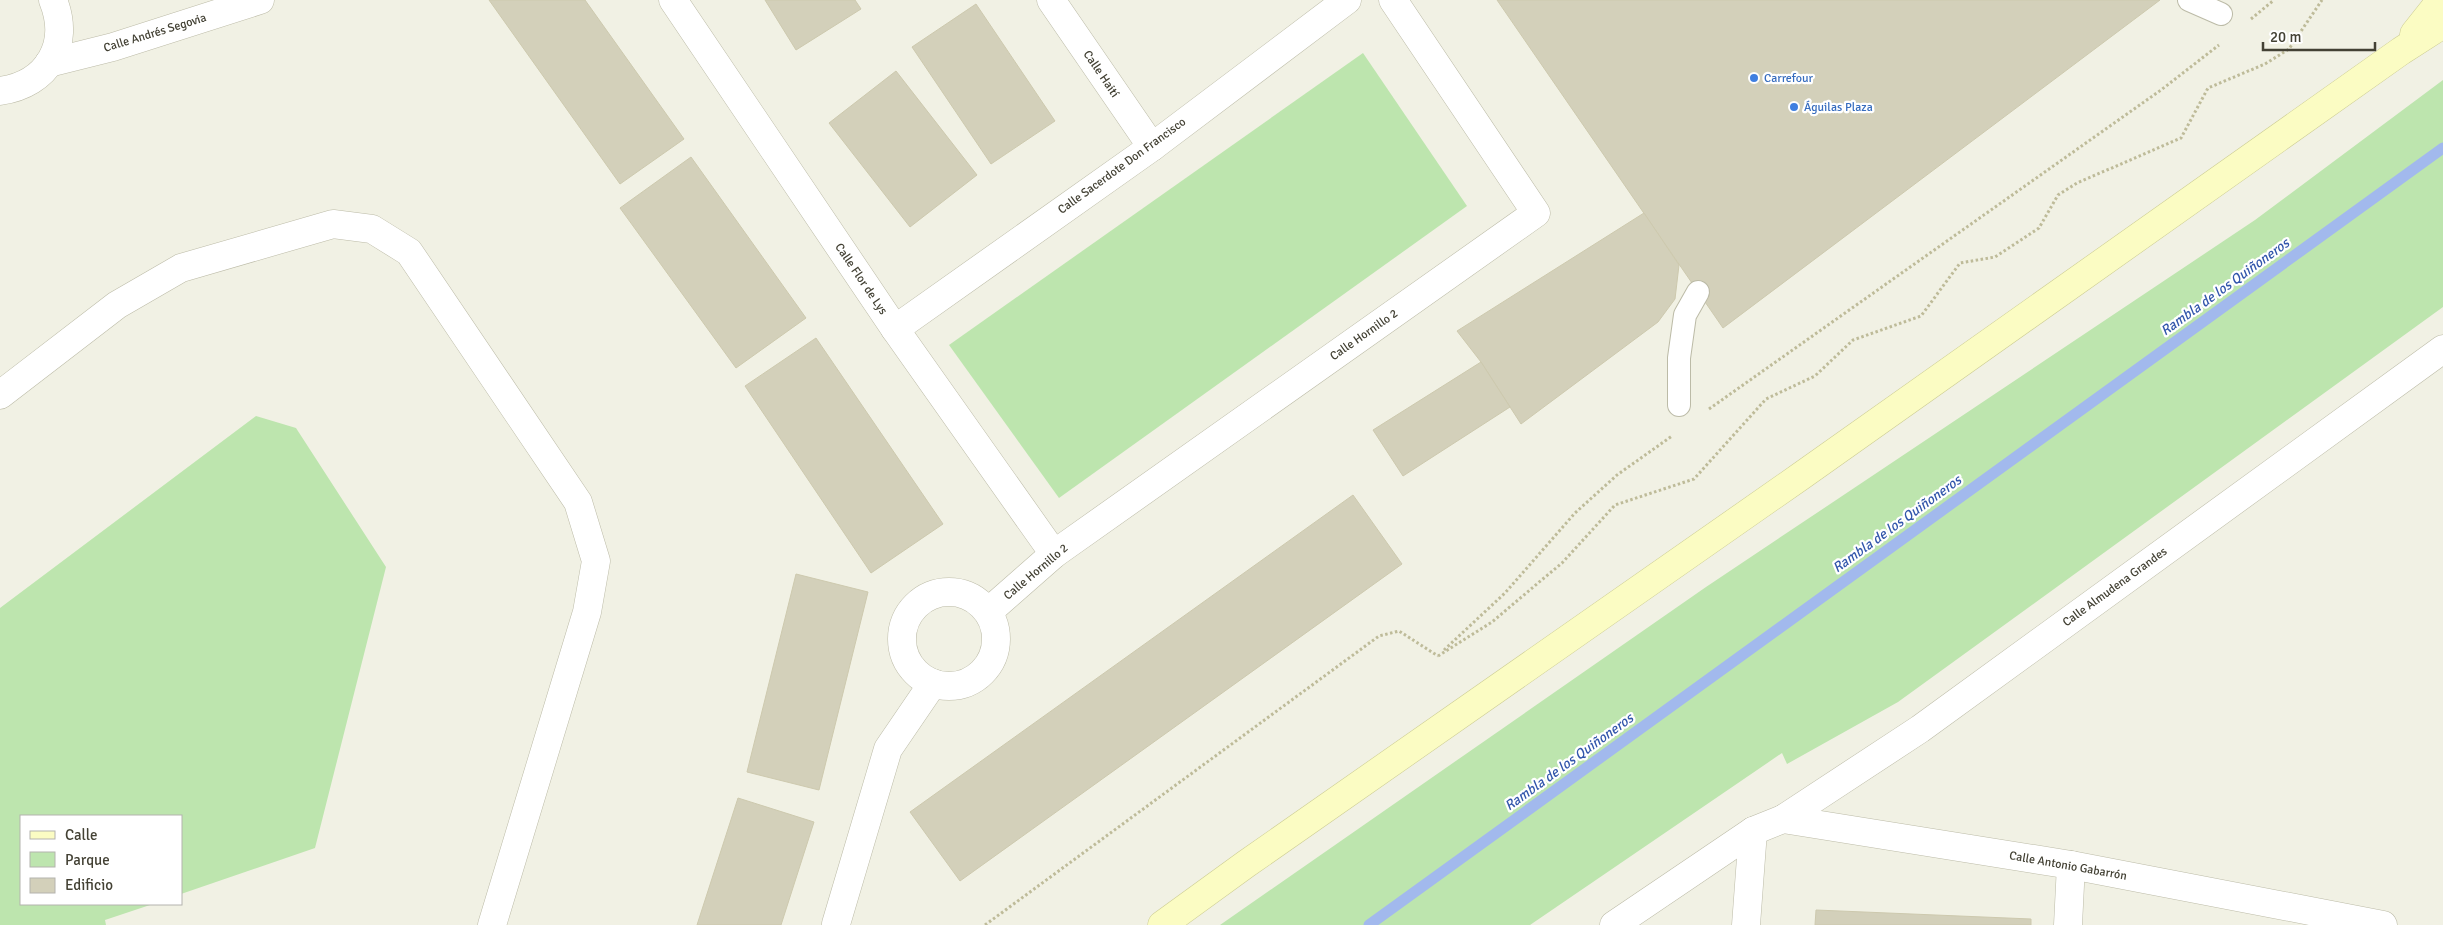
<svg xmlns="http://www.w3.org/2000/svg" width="2443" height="925" font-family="Signika,sans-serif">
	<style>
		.green { fill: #bde5ae }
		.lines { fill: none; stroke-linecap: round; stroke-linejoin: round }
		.stream { stroke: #a2b9ed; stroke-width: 11 }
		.building { fill: #d3d0ba; stroke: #cdc9ae }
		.lane-casing { stroke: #bcbba7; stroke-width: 24 }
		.street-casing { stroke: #bcbba7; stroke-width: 29 }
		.secondary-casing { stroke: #cccc92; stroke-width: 29 }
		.path { stroke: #bebb99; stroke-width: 3; stroke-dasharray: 2.5 2.5; stroke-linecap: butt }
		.lane { stroke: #fff; stroke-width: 22 }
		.street { stroke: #fff; stroke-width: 28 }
		.secondary { stroke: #fbfcc3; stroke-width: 28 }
		.shop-dot { fill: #3f7fe0; stroke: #fff; stroke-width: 2 }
		.labels { text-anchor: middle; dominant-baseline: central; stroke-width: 4.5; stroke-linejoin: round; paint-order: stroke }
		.street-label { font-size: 12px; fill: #434134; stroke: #fff }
		.shop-label { font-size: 12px; fill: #366cbe; stroke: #fff; text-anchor: start }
		.water-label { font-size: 14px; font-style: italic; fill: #3256ab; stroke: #fff }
	</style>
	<rect width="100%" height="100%" fill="#f1f1e4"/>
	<!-- green -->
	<g class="green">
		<polygon points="1363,53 1467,206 1059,498 949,345"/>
		<polygon points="2443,80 2443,307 1898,702 1787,764 1782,753 1530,925 1220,925 1706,587 2255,220"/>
		<polygon points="256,416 296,428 386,567 315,848 181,894 181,816 21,816 21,904 153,904 105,920 106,925 0,925 0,608"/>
	</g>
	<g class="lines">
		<!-- stream -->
		<polyline class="stream" points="1369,925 2443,148"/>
	</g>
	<!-- building -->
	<g class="building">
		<polygon points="489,0 585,0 684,139 620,184"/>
		<polygon points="765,0 855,0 861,9 796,50"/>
		<polygon points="1497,0 2160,0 1723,328"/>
		<polygon points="976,4 1055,121 991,164 912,47"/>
		<polygon points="896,71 977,175 910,227 829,123"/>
		<polygon points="691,157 806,318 736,368 620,208"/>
		<polygon points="1644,213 1679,265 1675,299 1658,322 1521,424 1481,362 1457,331"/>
		<polygon points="816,338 943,524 871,573 745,386"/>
		<polygon points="1481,362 1510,407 1403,476 1373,430"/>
		<polygon points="1353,495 1402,564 960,881 910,812"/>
		<polygon points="796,574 868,592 819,790 747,772"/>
		<polygon points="738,798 814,822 781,925 697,925"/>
		<polygon points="1816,910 2031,919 2031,925 1815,925"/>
	</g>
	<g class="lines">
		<defs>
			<g id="lane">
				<polyline points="2189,0 2221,14"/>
				<polyline points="1679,405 1679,358 1685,315 1698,292"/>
			</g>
			<g id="street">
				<polyline points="673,0 895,329 1054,554"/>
				<polyline points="1051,0 1152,147"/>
				<polyline points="49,63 113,47 260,0"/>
				<path d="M0,91C48,84 71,45 53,0"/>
				<polyline points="895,329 1152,147 1347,0"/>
				<polyline points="0,395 117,305 181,268 333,224 372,229 409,252 578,502 596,561 587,612 492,925"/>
				<circle cx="949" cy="639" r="47"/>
				<polyline points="988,612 1054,554 1536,213 1393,0"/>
				<polyline points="1783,819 1920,729 2443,349"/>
				<polyline points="836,924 888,749 933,683"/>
				<polyline points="1614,925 1753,831 1783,819 2071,865 2383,925"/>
				<polyline points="1746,925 1753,831"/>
				<polyline points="2068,925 2071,865"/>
			</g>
			<g id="secondary">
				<polyline points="2414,34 2441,0"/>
				<polyline points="1162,925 1246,864 1801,476 2401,51 2443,24"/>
			</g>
		</defs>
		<!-- lane casing -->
		<use href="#lane" class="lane-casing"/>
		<!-- street casing -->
		<use href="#street" class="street-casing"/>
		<!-- secondary casing -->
		<use href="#secondary" class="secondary-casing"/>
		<!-- path -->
		<g class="path">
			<polyline points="2251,19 2274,0"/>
			<polyline points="1709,409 2161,90 2219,45"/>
			<polyline points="1444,650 1505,593 1575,513 1617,475 1672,436"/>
			<polyline points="1438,656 1492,622 1544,578 1562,563 1615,505 1694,479 1766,399 1815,376 1853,340 1921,316 1960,263 1995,257 2039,228 2058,195 2077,183 2181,138 2208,88 2265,64 2289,49 2322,0"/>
			<polyline points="985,925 1379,636 1399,631 1438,656"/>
		</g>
		<!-- lane -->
		<use href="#lane" class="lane"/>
		<!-- street -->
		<use href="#street" class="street"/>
		<!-- secondary -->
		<use href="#secondary" class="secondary"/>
	</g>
	<!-- markers -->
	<g class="shop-dot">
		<circle cx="1754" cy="78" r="5"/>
		<circle cx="1794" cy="107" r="5"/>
	</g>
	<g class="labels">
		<!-- street labels -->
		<g class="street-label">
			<text transform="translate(155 33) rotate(-17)">Calle Andrés Segovia</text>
			<text transform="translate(1101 74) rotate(56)">Calle Haití</text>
			<text transform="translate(1122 166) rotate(-36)">Calle Sacerdote Don Francisco</text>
			<text transform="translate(861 279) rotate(56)">Calle Flor de Lys</text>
			<text transform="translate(1364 335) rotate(-35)">Calle Hornillo 2</text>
			<text transform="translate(1036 572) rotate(-40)">Calle Hornillo 2</text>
			<text transform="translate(2115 587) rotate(-36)">Calle Almudena Grandes</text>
			<text transform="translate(2068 866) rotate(10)">Calle Antonio Gabarrón</text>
		</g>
		<!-- shop labels -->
		<g class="shop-label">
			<text x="1764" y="78">Carrefour</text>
			<text x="1804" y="107">Águilas Plaza</text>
		</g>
		<!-- water labels -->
		<g class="water-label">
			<text transform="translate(2225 287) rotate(-36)">Rambla de los Quiñoneros</text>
			<text transform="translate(1897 524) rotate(-36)">Rambla de los Quiñoneros</text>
			<text transform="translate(1569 762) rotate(-36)">Rambla de los Quiñoneros</text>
		</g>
	</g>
	<!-- legend -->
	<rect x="20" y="815" width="162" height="90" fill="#ffffff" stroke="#b4b3ae"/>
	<rect x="30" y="831" width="25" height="8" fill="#fbfcc3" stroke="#b4b3ae"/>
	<text x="65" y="840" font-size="15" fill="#434134">Calle</text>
	<rect x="30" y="852" width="25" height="15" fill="#bde5ae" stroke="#b4b3ae"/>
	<text x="65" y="865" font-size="15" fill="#434134">Parque</text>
	<rect x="30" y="878" width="25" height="15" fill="#d3d0ba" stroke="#b4b3ae"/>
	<text x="65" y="890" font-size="15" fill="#434134">Edificio</text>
	<!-- scale -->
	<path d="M2263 42v8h112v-8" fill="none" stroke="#434134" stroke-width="2.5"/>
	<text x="2270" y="42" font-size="15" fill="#434134" stroke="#ffffff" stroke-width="4" paint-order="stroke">20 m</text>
</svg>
